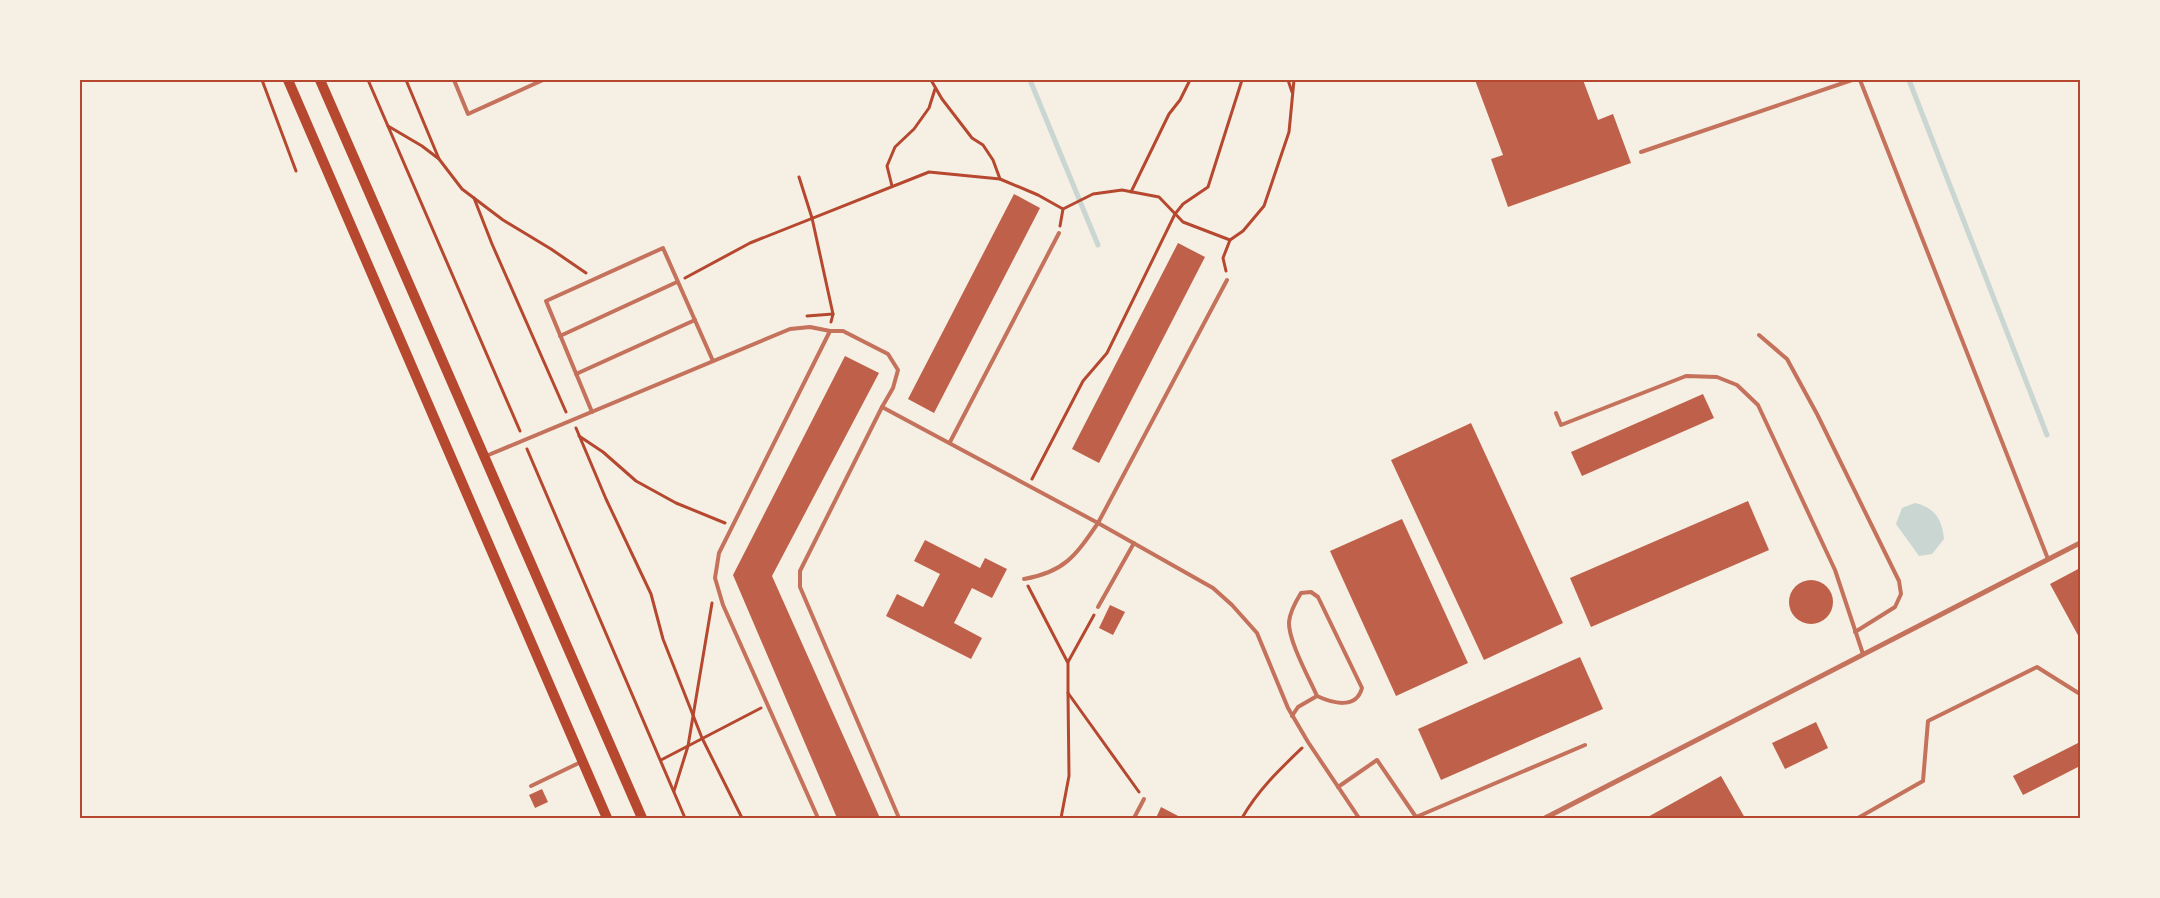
<svg xmlns="http://www.w3.org/2000/svg" width="2160" height="898" font-family="Rubik,sans-serif">
	<style>
		.water { fill: #c9d6d2 }
		.lines { fill: none; stroke-linecap: round; stroke-linejoin: round }
		.stream { stroke: #c9d6d2; stroke-width: 5 }
		.building { fill: #bf614a }
		.path { stroke: #b5482f; stroke-width: 3 }
		.service { stroke: #c5725c; stroke-width: 4 }
		.minor { stroke: #c5725c; stroke-width: 5 }
		.secondary { stroke: #b5482f; stroke-width: 10 }
		.neatline { fill: none; stroke: #b5482f; stroke-width: 2 }
	</style>
	<rect width="100%" height="100%" fill="#f6efe4"/>
	<!-- water -->
	<path class="water" d="M1915,503C1935,508 1942,519 1944,539L1932,554L1919,556L1896,524L1902,508Z"/>
	<g class="lines">
		<!-- stream -->
		<g class="stream">
			<polyline points="1030,80 1098,245"/>
			<polyline points="1909,80 2047,435"/>
		</g>
	</g>
	<!-- building -->
	<g class="building">
		<polygon points="1475,80 1583,80 1598,120 1613,114 1631,163 1508,207 1491,159 1503,155"/>
		<polygon points="1014,194 1040,208 934,413 908,399"/>
		<polygon points="1178,243 1205,257 1099,463 1072,449"/>
		<polygon points="845,356 879,373 772,576 880,818 837,818 733,575"/>
		<polygon points="1703,394 1714,418 1582,476 1571,452"/>
		<polygon points="1471,423 1563,623 1484,660 1391,460"/>
		<polygon points="1748,501 1769,550 1591,627 1570,578"/>
		<polygon points="1402,519 1468,663 1396,696 1330,551"/>
		<polygon points="925,540 980,568 985,558 1007,569 992,598 972,588 954,623 982,638 971,659 886,616 897,594 923,607 940,574 914,561"/>
		<polygon points="2080,568 2080,639 2050,584"/>
		<circle cx="1811" cy="602" r="22"/>
		<polygon points="1110,605 1125,612 1113,635 1099,628"/>
		<polygon points="1580,657 1603,709 1441,780 1418,729"/>
		<polygon points="1816,722 1828,748 1785,769 1772,743"/>
		<polygon points="2080,742 2080,766 2023,795 2013,776"/>
		<polygon points="1721,776 1745,818 1646,818"/>
		<polygon points="542,789 548,802 535,808 529,795"/>
		<polygon points="1161,807 1182,818 1156,818"/>
	</g>
	<g class="lines">
		<!-- path -->
		<g class="path">
			<polyline points="262,80 296,171"/>
			<polyline points="368,80 520,431"/>
			<polyline points="406,80 439,159"/>
			<polyline points="931,80 942,99 972,138 983,145 993,160 1000,179"/>
			<polyline points="1288,80 1292,92"/>
			<polyline points="388,126 422,146 439,159 462,189 503,220 551,249 586,273"/>
			<polyline points="799,177 812,218 833,314 831,322"/>
			<polyline points="892,186 887,166 895,147 914,129 929,108 935,89"/>
			<polyline points="1131,192 1169,114 1180,100 1190,80"/>
			<polyline points="474,198 492,244 566,412"/>
			<polyline points="1060,226 1063,209"/>
			<polyline points="1230,240 1243,231 1264,206 1289,132 1294,80"/>
			<polyline points="685,278 750,243 929,172 1000,179 1038,195 1063,209 1093,194 1122,190 1159,197 1183,222 1230,240 1223,258 1226,271"/>
			<polyline points="807,316 833,314"/>
			<polyline points="576,428 606,499 651,594 663,639 702,738 742,818"/>
			<polyline points="579,436 603,452 636,481 676,503 725,523"/>
			<polyline points="527,449 685,818"/>
			<polyline points="1032,479 1083,381 1107,353 1175,214 1183,204 1208,187 1242,80"/>
			<polyline points="1028,586 1068,663 1068,693 1139,792"/>
			<polyline points="1068,662 1094,615"/>
			<polyline points="661,760 761,708"/>
			<polyline points="674,791 688,746 712,603"/>
			<polyline points="1061,818 1069,776 1068,693"/>
			<path d="M1242,818C1258,790 1279,770 1302,748"/>
		</g>
		<!-- service -->
		<g class="service">
			<polyline points="454,80 468,114 543,80"/>
			<polyline points="1860,80 2048,559"/>
			<polyline points="1641,152 1852,80"/>
			<polyline points="1759,335 1787,359 1817,414 1899,581 1901,594 1895,607 1855,632"/>
			<polyline points="560,336 677,282"/>
			<polyline points="576,374 695,320"/>
			<polyline points="882,407 1098,523 1213,588 1232,605 1257,633 1288,708 1308,742 1359,818"/>
			<polyline points="592,412 546,301 663,248 713,361"/>
			<polyline points="1556,413 1561,425 1686,376 1717,377 1737,385 1758,405 1835,570 1863,654"/>
			<polyline points="950,442 1059,233"/>
			<polyline points="486,456 790,329 810,327 830,331 843,331 888,354 898,370 893,388 882,407 800,571 800,587 899,818"/>
			<path d="M1024,579C1065,572 1076,555 1098,523L1227,280"/>
			<polyline points="1098,607 1134,543"/>
			<path d="M1292,716L1298,707L1317,696C1332,703 1356,710 1362,688L1318,597L1311,592L1301,593C1296,601 1290,611 1289,622C1288,640 1309,678 1317,696"/>
			<polyline points="531,786 581,762"/>
			<polyline points="1338,787 1377,760 1416,817 1585,745"/>
			<polyline points="818,818 723,605 715,578 719,553 830,331"/>
			<polyline points="1134,818 1144,799"/>
			<polyline points="1858,818 1923,781 1928,721 2037,667 2080,694"/>
		</g>
		<!-- minor -->
		<polyline class="minor" points="1545,818 2080,543"/>
		<!-- secondary -->
		<g class="secondary">
			<polyline points="288,80 607,818"/>
			<polyline points="320,80 642,818"/>
		</g>
	</g>
	<!-- border -->
	<rect width="2160" height="898" fill="none" stroke="#f6efe4" stroke-width="162"/>
	<rect x="81" y="81" width="1998" height="736" class="neatline"/>
</svg>
